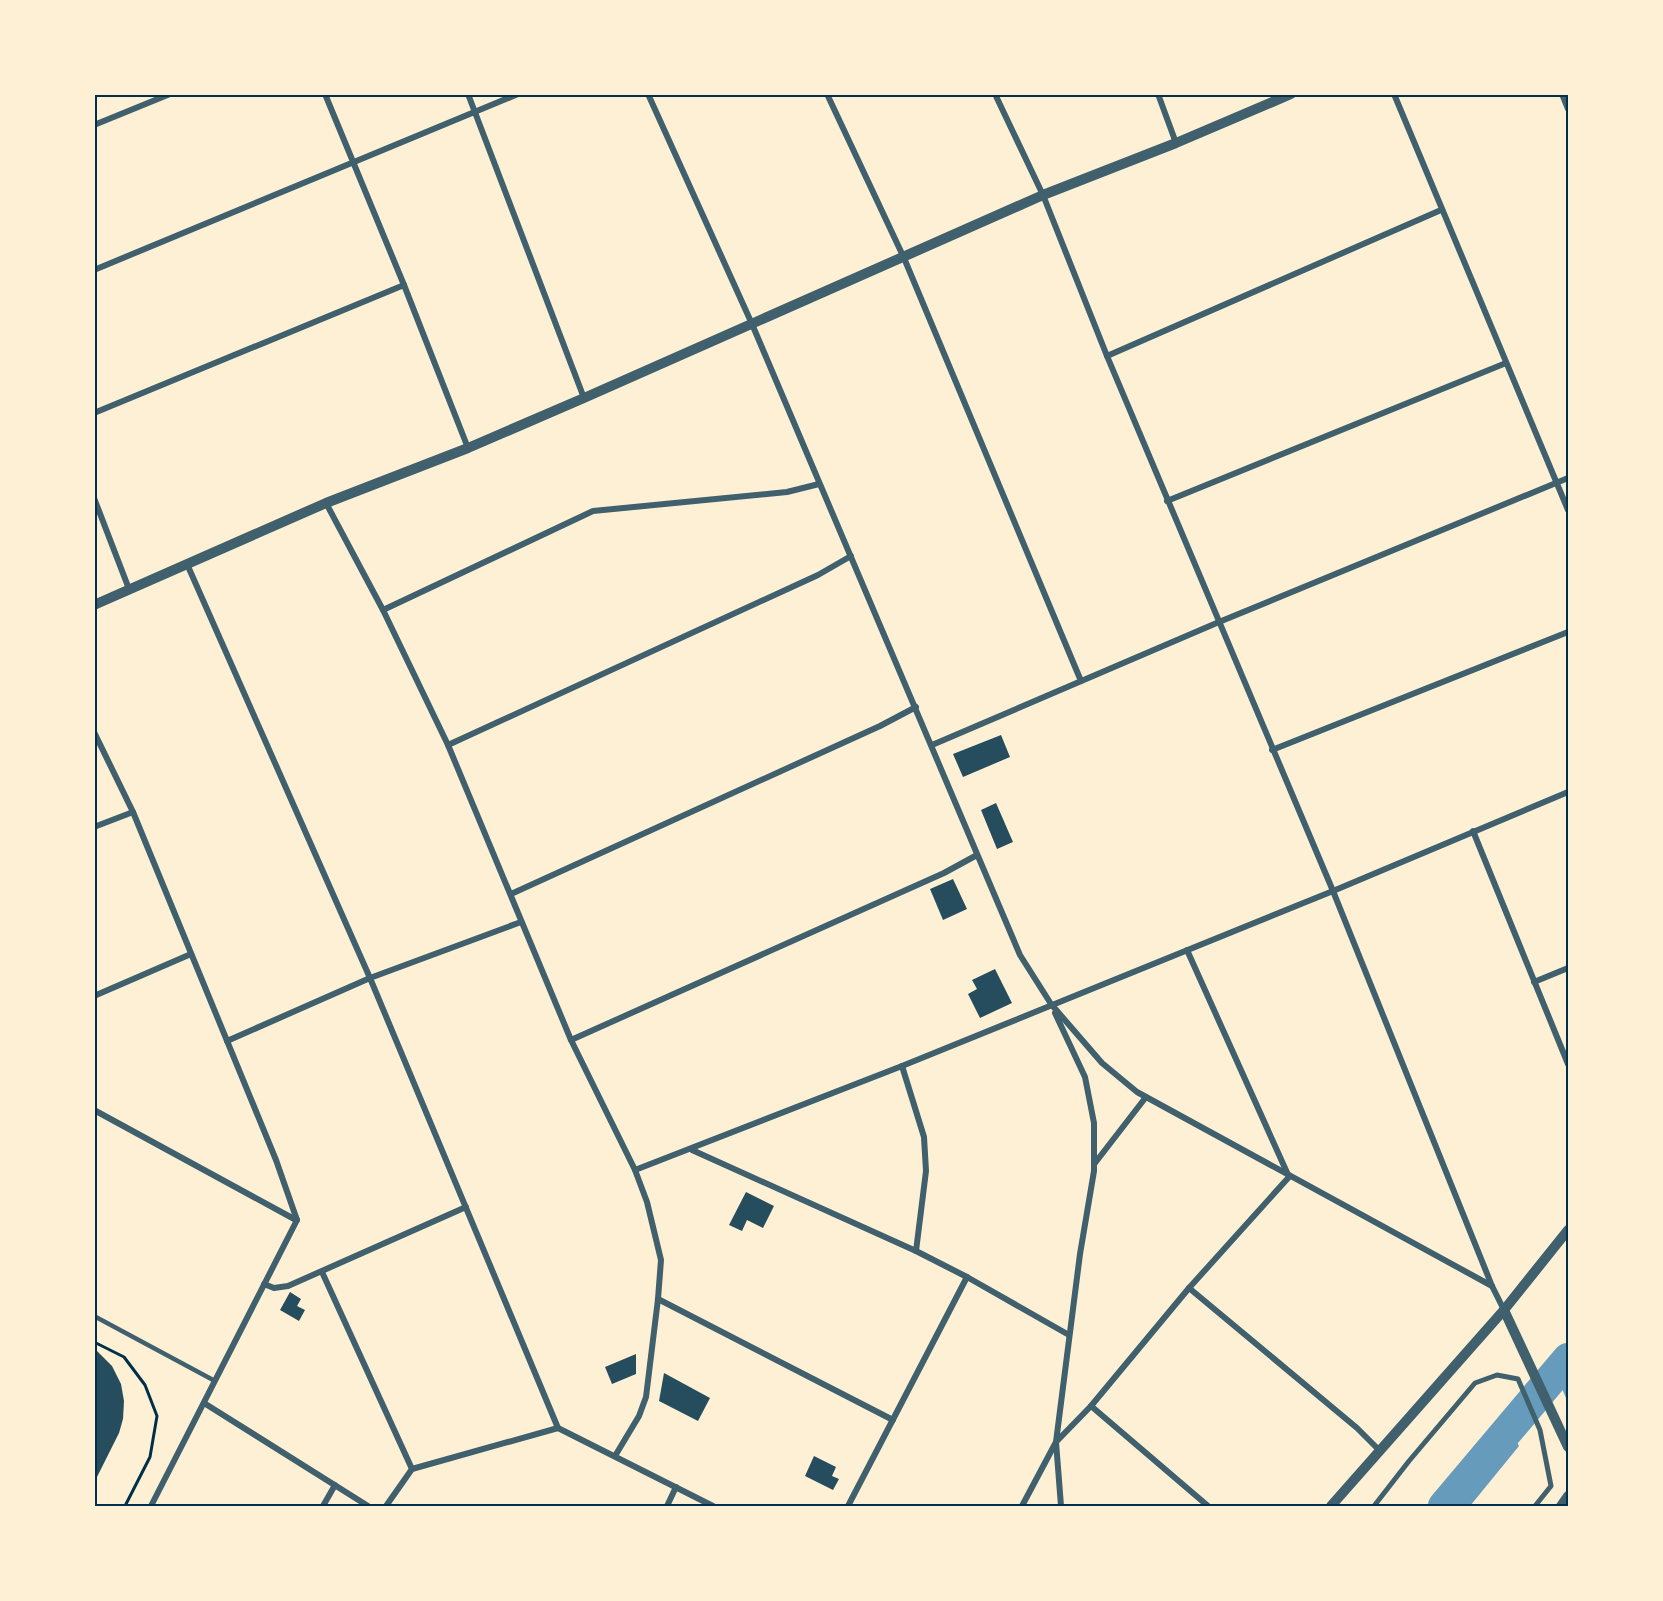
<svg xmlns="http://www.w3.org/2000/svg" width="1663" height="1601" font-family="Montserrat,sans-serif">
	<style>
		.water { fill: #669bbc }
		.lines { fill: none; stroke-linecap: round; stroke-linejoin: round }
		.river { stroke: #669bbc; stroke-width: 32 }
		.building { fill: #264d5e }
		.path { stroke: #003049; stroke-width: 3 }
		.service { stroke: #3f606c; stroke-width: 4.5 }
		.pedestrian { stroke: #3f606c; stroke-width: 5 }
		.minor { stroke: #3f606c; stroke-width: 6 }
		.tertiary { stroke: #3f606c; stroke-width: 10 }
		.neatline { fill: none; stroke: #003049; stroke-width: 2 }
	</style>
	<rect width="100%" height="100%" fill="#fdf0d5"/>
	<!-- water -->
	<g class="water">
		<polygon points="1568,1344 1568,1403 1552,1364"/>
		<polygon points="1502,1415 1519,1446 1470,1506 1427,1506"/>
	</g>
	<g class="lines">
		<!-- river -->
		<polyline class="river" points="1444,1506 1568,1359"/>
	</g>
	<!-- building -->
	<g class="building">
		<polygon points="1001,735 1010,757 963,777 953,754"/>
		<polygon points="996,803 1013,842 997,849 981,810"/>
		<polygon points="953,879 967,909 943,920 930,889"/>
		<polygon points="995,969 1012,1003 980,1018 968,994 977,989 972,980"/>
		<polygon points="746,1192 774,1206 763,1228 747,1220 742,1231 729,1225"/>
		<polygon points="290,1292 301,1299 297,1306 305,1310 299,1321 280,1310"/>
		<polygon points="94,1348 112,1366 121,1384 124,1401 123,1419 119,1433 94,1483"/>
		<polygon points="636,1354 636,1374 612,1384 605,1367"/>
		<polygon points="664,1373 710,1398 698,1421 659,1401"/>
		<polygon points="814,1456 836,1467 832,1476 839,1479 833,1490 805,1476"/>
	</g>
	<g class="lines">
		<!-- path -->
		<polyline class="path" points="94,1342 124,1357 145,1385 157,1416 150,1457 125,1506"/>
		<!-- service -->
		<polyline class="service" points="94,1316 215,1381"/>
		<!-- pedestrian -->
		<polyline class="pedestrian" points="1374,1506 1409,1461 1475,1383 1497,1375 1518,1379 1540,1430 1551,1486 1535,1506"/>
		<!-- minor -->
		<g class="minor">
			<polyline points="325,94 404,285 468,448"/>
			<polyline points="468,94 584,398"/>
			<polyline points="648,94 752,324 1020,955 1051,1004 1102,1063 1137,1092 1492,1286"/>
			<polyline points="827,94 904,258 1081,681"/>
			<polyline points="995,94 1043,195 1107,356 1333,891 1492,1286 1504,1310"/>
			<polyline points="1158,94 1176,143"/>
			<polyline points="1394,94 1568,510"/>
			<polyline points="1562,94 1568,109"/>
			<polyline points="94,125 170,94"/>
			<polyline points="94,270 518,94"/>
			<polyline points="1107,356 1441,210"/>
			<polyline points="94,413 404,285"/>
			<polyline points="94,498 129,589"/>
			<polyline points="1167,501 1506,363"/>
			<polyline points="326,503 383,610 448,745 571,1040 635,1170 647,1202 661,1260 658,1299 646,1397 639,1416 615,1456"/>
			<polyline points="187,564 370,978 558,1428"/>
			<polyline points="383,610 593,511 787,492 819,484"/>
			<polyline points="94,732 133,812 276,1160 297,1220"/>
			<polyline points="448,745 818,575 851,556"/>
			<polyline points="932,745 1219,622 1568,478"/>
			<polyline points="1272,750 1568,632"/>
			<polyline points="94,827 133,812"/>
			<polyline points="1473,831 1568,1064"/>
			<polyline points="511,894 880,726 916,707"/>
			<polyline points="1534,982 1568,968"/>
			<polyline points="94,996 191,954"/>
			<polyline points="1055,1013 1085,1077 1094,1123 1094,1171 1080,1254 1056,1442 1061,1506"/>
			<polyline points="571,1040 944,873 977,855"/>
			<polyline points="227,1041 370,978 521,922"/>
			<polyline points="902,1066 924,1137 926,1171 916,1251"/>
			<polyline points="94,1110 296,1220"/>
			<polyline points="692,1150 916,1251 967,1277 1069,1335"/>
			<polyline points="1095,1163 1146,1097"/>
			<polyline points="635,1170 902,1066 1333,891 1568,792"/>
			<polyline points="322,1272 412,1469"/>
			<polyline points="264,1284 274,1288 288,1286 466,1207"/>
			<polyline points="1189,1288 1357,1428 1379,1450"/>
			<polyline points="658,1299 893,1420"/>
			<polyline points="204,1403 368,1506"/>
			<polyline points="1091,1406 1208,1506"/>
			<polyline points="151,1506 297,1220"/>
			<polyline points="323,1506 335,1485"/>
			<polyline points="386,1506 412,1469 558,1428 713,1506"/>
			<polyline points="667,1506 676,1487"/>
			<polyline points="848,1506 967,1277"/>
			<polyline points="1022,1506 1056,1442 1091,1406 1189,1288 1289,1177 1187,950"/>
		</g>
		<!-- tertiary -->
		<g class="tertiary">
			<polyline points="94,605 326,503 468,448 584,398 1043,195 1176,143 1291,94"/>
			<polyline points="1504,1310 1568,1447"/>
			<polyline points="1331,1506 1504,1310 1568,1230"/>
			<polyline points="1561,1506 1568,1496"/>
		</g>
	</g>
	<!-- border -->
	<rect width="1663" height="1601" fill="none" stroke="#fdf0d5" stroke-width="192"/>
	<rect x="96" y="96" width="1471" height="1409" class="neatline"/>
</svg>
